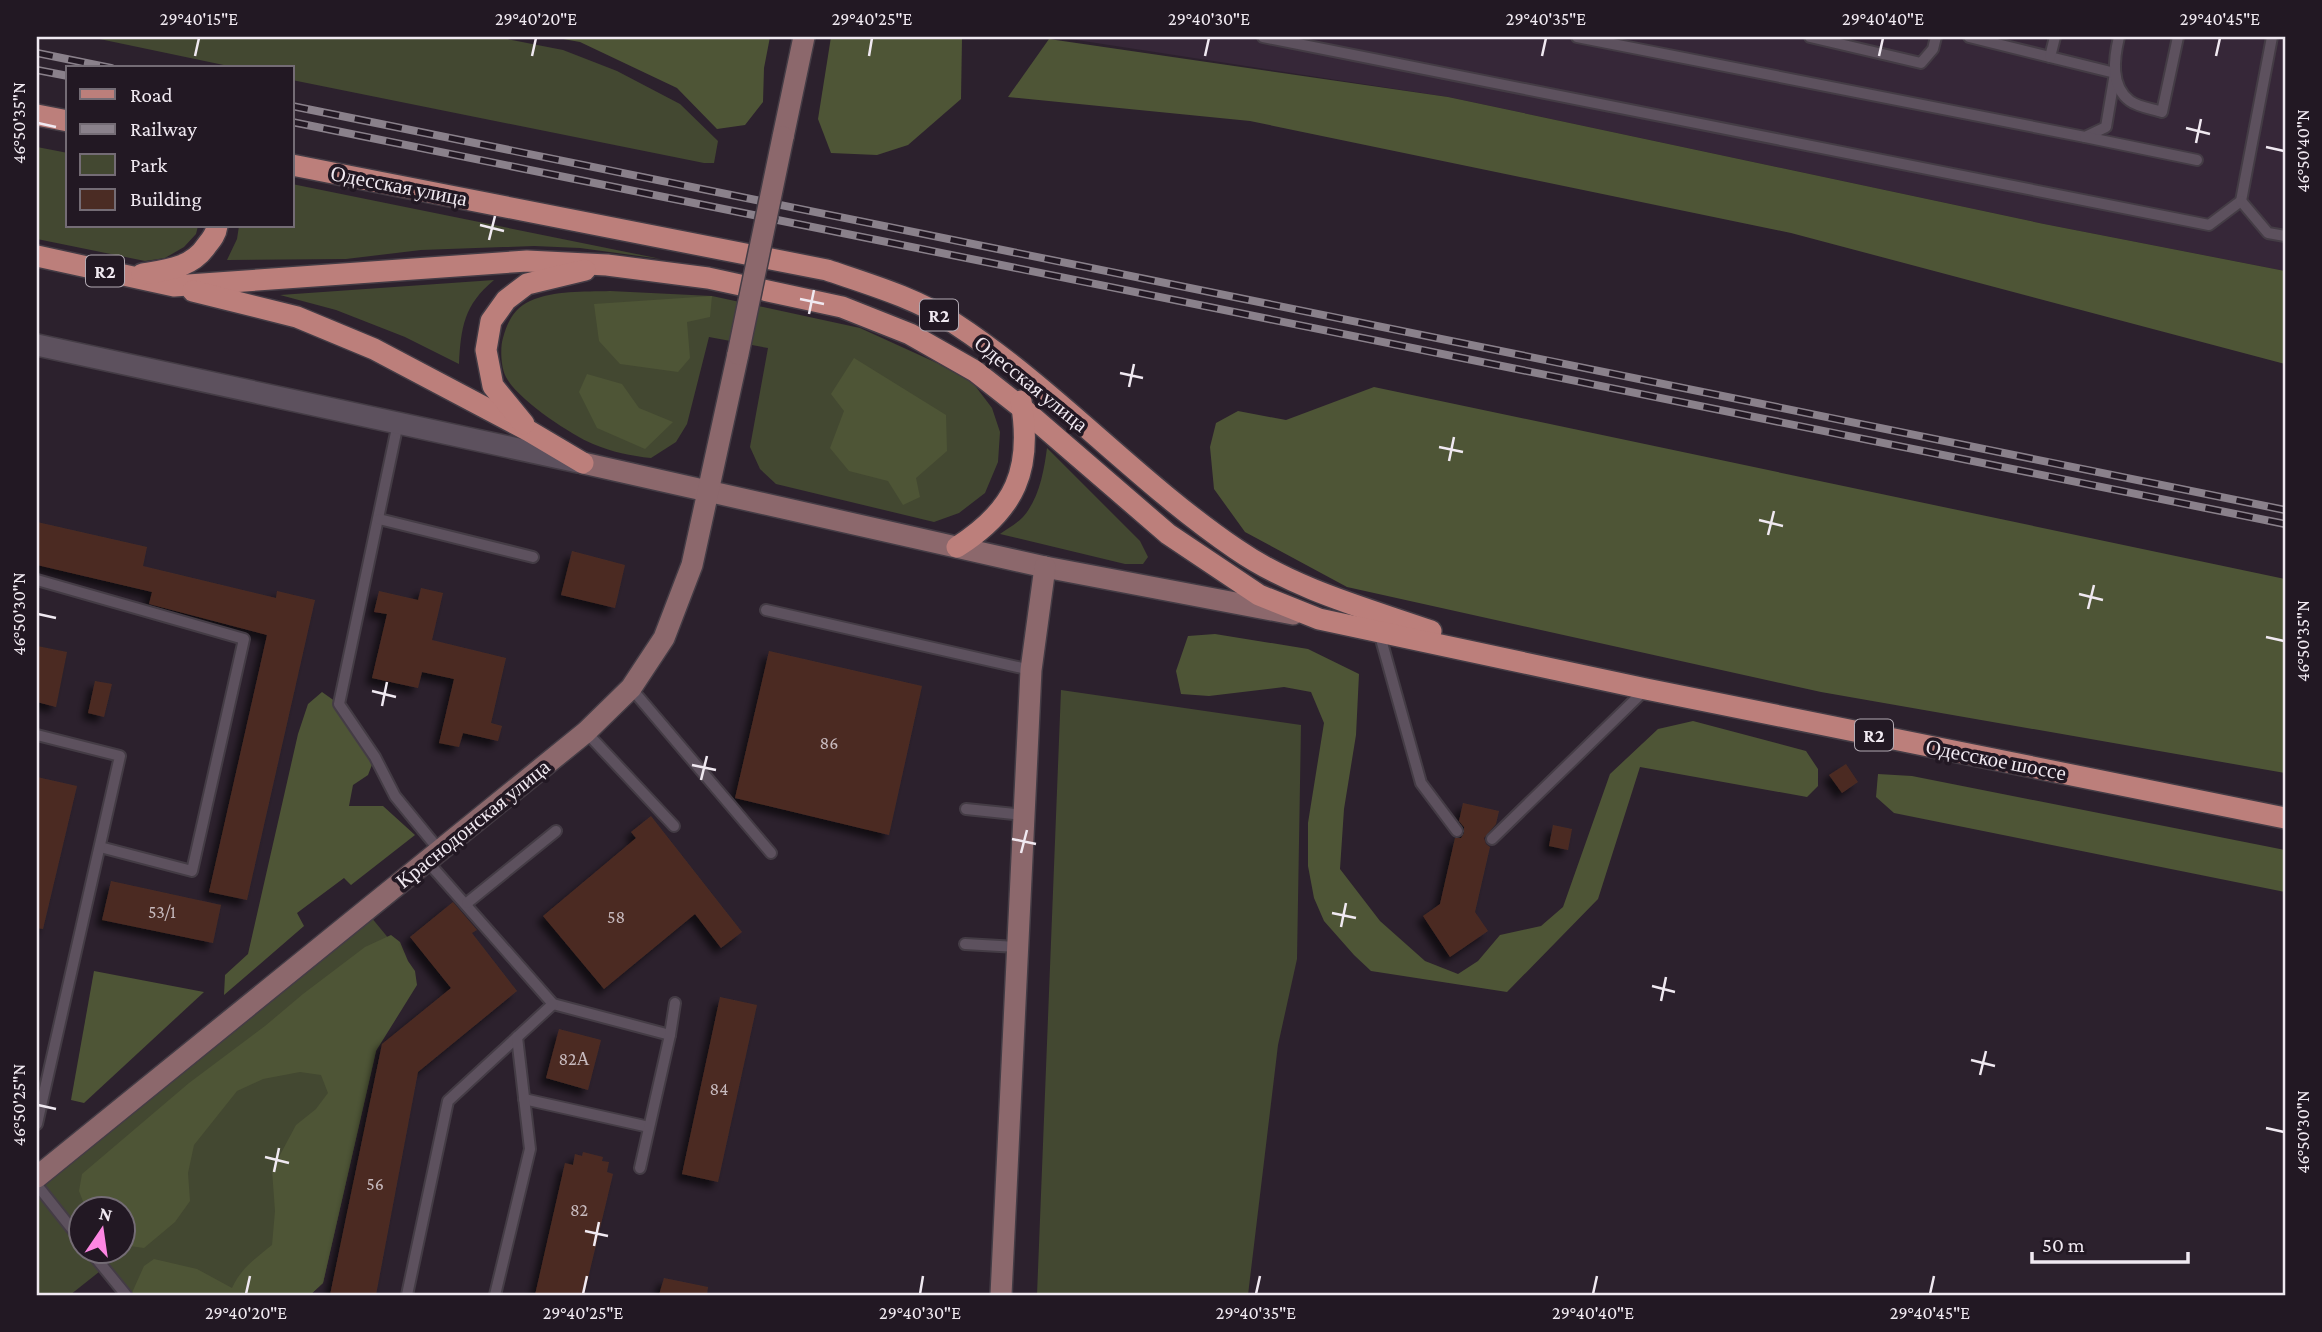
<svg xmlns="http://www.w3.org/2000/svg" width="2322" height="1332" font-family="'Crimson Pro',serif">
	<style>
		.built { fill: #362738 }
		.green { fill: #434831; fill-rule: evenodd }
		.forest { fill: #4e5536 }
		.building { fill: #4b2c24; filter: url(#shadow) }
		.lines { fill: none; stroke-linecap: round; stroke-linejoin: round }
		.lane-casing { stroke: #443c45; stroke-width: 14 }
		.street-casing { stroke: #443c45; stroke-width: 24 }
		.secondary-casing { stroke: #443c45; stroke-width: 24 }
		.primary-casing { stroke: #443c45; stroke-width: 24 }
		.lane { stroke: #5d515e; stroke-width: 10 }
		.street { stroke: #5d515e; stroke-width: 21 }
		.secondary { stroke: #8c686c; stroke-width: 21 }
		.primary { stroke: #bc7f7b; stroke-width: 21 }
		.rail-casing { stroke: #8a818b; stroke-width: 8 }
		.rail { stroke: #221823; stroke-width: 5; stroke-dasharray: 16; stroke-linecap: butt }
		.secondary-bridge-casing { stroke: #443c45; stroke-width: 24; stroke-linecap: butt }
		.secondary-bridge { stroke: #8c686c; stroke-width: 21 }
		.ticks { fill: none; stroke: #f0e9f1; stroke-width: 2.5 }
		.labels { text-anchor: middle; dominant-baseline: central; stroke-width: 7; stroke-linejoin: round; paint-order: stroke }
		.number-label { font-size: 18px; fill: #c7babe }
		.shield { fill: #221823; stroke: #b2aab3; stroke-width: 2 }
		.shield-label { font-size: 19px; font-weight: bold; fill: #f0e9f1 }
		.street-label { font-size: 21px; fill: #f0e9f1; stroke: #221823 }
		.neatline { fill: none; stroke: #f0e9f1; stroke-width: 2.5 }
		.ticks-label { font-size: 18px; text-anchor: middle; fill: #f0e9f1 }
	</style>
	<defs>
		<filter id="shadow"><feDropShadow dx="-6" dy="6" stdDeviation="3.5" flood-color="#0009"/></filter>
	</defs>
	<rect width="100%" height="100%" fill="#2c212d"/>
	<!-- built -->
	<polygon class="built" points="1057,37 2285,37 2285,271 2044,224 1448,97"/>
	<!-- green -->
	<g class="green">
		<polygon points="90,37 497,37 563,50 617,71 680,104 718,141 714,163 704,163 292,80 292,68 238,68"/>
		<polygon points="37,147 68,153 68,226 198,226 196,234 184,247 165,258 145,261 37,239"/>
		<polygon points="292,184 661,259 580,248 534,246 421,250 346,259 227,260 237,239 239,226 292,226"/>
		<path d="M494,280C464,305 461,327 459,364L405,337L336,310L280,295Z"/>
		<path d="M610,291L712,296L860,328L937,363L973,383L992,408L1000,432L998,462L985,493L959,513L934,522L776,484L760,469L750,447L768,348L709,337L687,424L676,442L651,458C631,456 612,452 593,444C570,434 515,398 505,375C501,366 500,347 503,338C507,323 514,308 530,301C555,290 583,292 610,291Z"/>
		<path d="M1047,448L1140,541L1148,557L1143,564H1125L1000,534C1007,529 1016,524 1023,517C1039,499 1044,471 1047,448Z"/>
		<polygon points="1061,690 1301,725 1297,959 1278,1045 1248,1295 1037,1295"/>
		<path d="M366,911L399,951L323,1283L310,1295H126L104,1268L70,1295H37V1177ZM80,1210H122V1252H80Z"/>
	</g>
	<!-- forest -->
	<g class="forest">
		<polygon points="552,37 770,37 764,68 763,102 745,125 717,129 677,88 580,42"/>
		<polygon points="831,37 962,38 961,99 908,145 877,155 831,153 818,119"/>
		<polygon points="1049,39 1448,97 2044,224 2285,271 2285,364 1791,233 1250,121 1008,97"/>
		<polygon points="712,296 710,317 687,322 690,358 678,372 620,364 599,341 594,304"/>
		<polygon points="854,358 946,415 947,451 916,478 920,497 903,505 888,481 849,471 830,448 844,411 831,394"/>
		<polygon points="587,374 622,384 639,408 673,422 645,449 597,428 579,392"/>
		<polygon points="1374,387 2285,579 2285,773 1821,692 1347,587 1245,532 1214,489 1210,447 1216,423 1238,411 1286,420"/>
		<polygon points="1215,634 1308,649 1359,674 1356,735 1344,809 1340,869 1380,921 1425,961 1458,974 1478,961 1500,935 1541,926 1563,907 1610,774 1658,729 1693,721 1806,751 1818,769 1818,786 1807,797 1640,767 1598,899 1507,992 1371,971 1354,955 1324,921 1314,898 1308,866 1308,823 1324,723 1311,692 1284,687 1209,696 1181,694 1176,671 1188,636"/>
		<polygon points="322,692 339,704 375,757 368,775 353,785 349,806 383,806 415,835 351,885 344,878 297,913 304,926 224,995 225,975 248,954 298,734 308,704"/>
		<polygon points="1878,774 1912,776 2285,850 2285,892 1894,813 1876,797"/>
		<path d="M391,935L400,942L408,961L415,971L417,985L376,1051L323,1283L310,1295H131L144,1266L154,1259L197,1269L232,1288C241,1268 255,1259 272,1245L275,1211L272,1170L296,1125L316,1109L328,1093L321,1075L300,1072L263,1079L237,1091L194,1145L188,1173L190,1201L175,1222L144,1248L123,1245L122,1210L86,1209L79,1191L82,1174L189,1083L265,1026L303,994L365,947Z"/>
		<polygon points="94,971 204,992 84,1103 71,1100"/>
	</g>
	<!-- building -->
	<g class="building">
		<polygon points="37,522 147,547 143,566 276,598 277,591 315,600 247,900 209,892 267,635 149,604 152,592 37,565"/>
		<polygon points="572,551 625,565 615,608 561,595"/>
		<polygon points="421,588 443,593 432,640 506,658 491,723 502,726 498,741 463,733 459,747 439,743 454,679 422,672 418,688 372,678 387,614 374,612 379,591 418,600"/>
		<polygon points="37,646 67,652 56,707 37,702"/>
		<polygon points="769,651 922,686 889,835 735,798"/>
		<polygon points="95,681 112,684 104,717 88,713"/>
		<polygon points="1846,764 1858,782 1842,793 1829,775"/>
		<polygon points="37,777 77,786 43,929 37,928"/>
		<polygon points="1463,803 1499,811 1496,824 1484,838 1486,844 1490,847 1475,912 1488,931 1450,957 1423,916 1440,904 1455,838 1461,838 1464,833 1464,827 1459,821"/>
		<polygon points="651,816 742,932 721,948 695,914 604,989 543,916 636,838 631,832"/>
		<polygon points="1553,825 1572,829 1568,850 1549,846"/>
		<polygon points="111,881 221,905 213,943 102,920"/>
		<polygon points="453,902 477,930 472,933 517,991 418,1072 376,1295 330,1295 382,1044 451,988 410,937"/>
		<polygon points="720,997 757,1005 718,1182 682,1174"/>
		<polygon points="559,1029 601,1040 588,1090 546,1078"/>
		<polygon points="583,1152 603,1157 602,1161 609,1162 607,1172 613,1174 584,1295 535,1295 565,1163 573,1165 575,1154 582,1156"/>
		<polygon points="664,1278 708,1287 707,1295 659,1295"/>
	</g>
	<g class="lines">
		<defs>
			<g id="lane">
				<polyline points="1263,37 2209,225 2241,201 2272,37"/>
				<polyline points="1577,37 2085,137 2106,127 2115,73 1969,37"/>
				<polyline points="1810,37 1921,63 1933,49 1936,37"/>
				<path d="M2119,37C2114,58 2110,86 2130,101C2138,107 2153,109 2162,112L2178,37"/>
				<polyline points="2050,57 2055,37"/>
				<polyline points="2085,137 2197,160"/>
				<polyline points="2241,201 2268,233 2285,236"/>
				<polyline points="398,423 339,704 375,757 395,796 440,851"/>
				<polyline points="379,519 533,557"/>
				<polyline points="37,580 244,639 192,871 100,847"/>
				<polyline points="766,610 1031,670"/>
				<polyline points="1379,632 1421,783 1457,831"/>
				<polyline points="631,688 771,853"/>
				<polyline points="586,732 674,826"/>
				<polyline points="37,735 120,756 37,1124"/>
				<polyline points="966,809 1024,815"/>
				<polyline points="1492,839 1646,689"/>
				<polyline points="427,861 553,1004 670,1035"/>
				<polyline points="467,903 556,831"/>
				<polyline points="965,944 1017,947"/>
				<polyline points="524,1099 649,1127"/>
				<polyline points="640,1168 670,1035 675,1003"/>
				<polyline points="37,1185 80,1239"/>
				<polyline points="91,1252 126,1295"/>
				<polyline points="407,1295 448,1101 553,1004"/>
				<polyline points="495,1295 530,1149 517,1037"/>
			</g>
			<polyline id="street" points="37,345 578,462"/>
			<g id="secondary">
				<polyline points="783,137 804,37"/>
				<polyline points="583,463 1045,567 1293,614"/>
				<polyline points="37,1177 586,732 631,688 664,638 692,565 738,354"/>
				<polyline points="1001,1295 1031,670 1045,567"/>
			</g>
			<g id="primary">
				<polyline points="37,115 68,121"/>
				<path d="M292,165L827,270C871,285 916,298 954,323C1055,389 1136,481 1236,549C1294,589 1365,608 1431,631"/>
				<polyline points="37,256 174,286 527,261 607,265 708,278 842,307 910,334 975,371 1022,408 1168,534 1259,595 1319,619 1646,689 2285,818"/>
				<path d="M142,274C167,270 192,268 207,245C212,239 216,234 217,226"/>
				<polyline points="193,291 297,317 374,349 529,431 583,463"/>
				<polyline points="524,424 493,386 486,350 491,321 506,300 527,284 585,270"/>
				<path d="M957,547C1015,510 1033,470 1021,401"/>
			</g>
		</defs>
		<!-- lane casing -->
		<use href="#lane" class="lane-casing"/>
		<!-- street casing -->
		<use href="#street" class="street-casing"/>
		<!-- secondary casing -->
		<use href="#secondary" class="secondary-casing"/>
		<!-- primary casing -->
		<use href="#primary" class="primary-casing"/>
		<!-- lane -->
		<use href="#lane" class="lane"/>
		<!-- street -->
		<use href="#street" class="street"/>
		<!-- secondary -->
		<use href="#secondary" class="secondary"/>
		<!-- primary -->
		<use href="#primary" class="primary"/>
		<defs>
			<g id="rail">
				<polyline points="37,53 111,68"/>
				<polyline points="37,70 68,76"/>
				<polyline points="292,106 2285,510"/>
				<polyline points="292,122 2285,524"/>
			</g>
		</defs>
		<!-- rail casing -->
		<use href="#rail" class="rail-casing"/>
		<!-- rail -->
		<use href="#rail" class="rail"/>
		<defs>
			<polyline id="secondary-bridge" points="738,354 783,137"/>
		</defs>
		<!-- secondary-bridge casing -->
		<use href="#secondary-bridge" class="secondary-bridge-casing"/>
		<!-- secondary-bridge -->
		<use href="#secondary-bridge" class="secondary-bridge"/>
	</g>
	<!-- ticks -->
	<path class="ticks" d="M195,56L199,38M532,56L536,38M869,56L872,38M1205,56L1209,38M1542,56L1546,38M1879,56L1883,38M2216,56L2220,38M38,123L56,127M2186,128L2210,134M2196,143L2201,119M2266,147L2284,151M480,225L504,231M489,240L495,216M800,299L824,304M809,314L814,290M1120,373L1143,378M1129,387L1134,364M1439,447L1463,452M1449,461L1454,437M1759,520L1783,526M1768,535L1774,511M2079,594L2103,600M2088,609L2094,585M38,614L56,618M2266,637L2284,641M372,691L396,697M382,706L387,682M692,765L716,770M701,780L707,756M1012,839L1036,844M1021,853L1027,830M1332,913L1356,918M1341,927L1346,903M1652,986L1675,992M1661,1001L1666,977M1971,1060L1995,1066M1980,1075L1986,1051M38,1105L56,1109M2266,1128L2284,1132M265,1157L289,1163M274,1172L279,1148M585,1231L608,1236M594,1246L599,1222M246,1294L250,1276M583,1294L587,1276M920,1294L923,1276M1256,1294L1260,1276M1593,1294L1597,1276M1930,1294L1934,1276"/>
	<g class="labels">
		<!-- number labels -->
		<g class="number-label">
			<text x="829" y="743">86</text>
			<text x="162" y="912">53/1</text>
			<text x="616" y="917">58</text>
			<text x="574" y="1059">82А</text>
			<text x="719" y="1089">84</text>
			<text x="375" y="1184">56</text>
			<text x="579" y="1210">82</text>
		</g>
		<!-- shield labels -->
		<g class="shield">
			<rect x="86" y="255.5" width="38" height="31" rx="5"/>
			<rect x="920" y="299.5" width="38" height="31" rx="5"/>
			<rect x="1855" y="719.5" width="38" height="31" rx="5"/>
		</g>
		<g class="shield-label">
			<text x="105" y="271">R2</text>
			<text x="939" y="315">R2</text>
			<text x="1874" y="735">R2</text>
		</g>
		<!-- street labels -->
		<g class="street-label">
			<text transform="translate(399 186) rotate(11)">Одесская улица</text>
			<text transform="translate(1031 384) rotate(39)">Одесская улица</text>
			<text transform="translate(1996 760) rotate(11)">Одесское шоссе</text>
			<text transform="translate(473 824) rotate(-39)">Краснодонская улица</text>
		</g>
	</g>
	<!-- border -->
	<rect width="2322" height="1332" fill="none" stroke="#221823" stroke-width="77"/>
	<!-- legend -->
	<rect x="66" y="66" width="228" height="161" fill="#221823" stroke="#746c75" stroke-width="2"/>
	<rect x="80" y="89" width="35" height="10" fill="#bc7f7b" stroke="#746c75" stroke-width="2"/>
	<text x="130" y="102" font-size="21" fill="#f0e9f1">Road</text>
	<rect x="80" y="124" width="35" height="10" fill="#8a818b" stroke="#746c75" stroke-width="2"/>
	<text x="130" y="136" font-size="21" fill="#f0e9f1">Railway</text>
	<rect x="80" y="154" width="35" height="21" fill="#434831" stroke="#746c75" stroke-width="2"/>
	<text x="130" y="172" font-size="21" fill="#f0e9f1">Park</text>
	<rect x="80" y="189" width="35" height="21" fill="#4b2c24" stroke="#746c75" stroke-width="2"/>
	<text x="130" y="206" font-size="21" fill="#f0e9f1">Building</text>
	<!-- north arrow -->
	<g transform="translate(102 1230) rotate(13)"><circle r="33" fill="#221823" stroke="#746c75" stroke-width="2"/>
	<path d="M0-5L12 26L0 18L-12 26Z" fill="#fd86e2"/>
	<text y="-10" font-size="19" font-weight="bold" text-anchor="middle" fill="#f0e9f1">N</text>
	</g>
	<!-- scale -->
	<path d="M2032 1252v10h156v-10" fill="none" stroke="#f0e9f1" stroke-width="3.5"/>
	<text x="2042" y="1252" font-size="21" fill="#f0e9f1" stroke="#221823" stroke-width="5" paint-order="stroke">50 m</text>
	<rect x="38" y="38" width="2246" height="1256" class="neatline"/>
	<g class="ticks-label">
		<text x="199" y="25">29°40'15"E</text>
		<text x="536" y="25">29°40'20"E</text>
		<text x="872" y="25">29°40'25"E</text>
		<text x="1209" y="25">29°40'30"E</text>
		<text x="1546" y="25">29°40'35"E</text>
		<text x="1883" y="25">29°40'40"E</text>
		<text x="2220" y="25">29°40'45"E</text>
		<text transform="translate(19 123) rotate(-90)" y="6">46°50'35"N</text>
		<text transform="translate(2303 151) rotate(-90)" y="6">46°50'40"N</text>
		<text transform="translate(19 614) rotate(-90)" y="6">46°50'30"N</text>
		<text transform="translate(2303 641) rotate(-90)" y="6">46°50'35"N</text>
		<text transform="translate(19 1105) rotate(-90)" y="6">46°50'25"N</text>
		<text transform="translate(2303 1132) rotate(-90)" y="6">46°50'30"N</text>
		<text x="246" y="1319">29°40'20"E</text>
		<text x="583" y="1319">29°40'25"E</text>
		<text x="920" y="1319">29°40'30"E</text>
		<text x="1256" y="1319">29°40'35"E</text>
		<text x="1593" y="1319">29°40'40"E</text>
		<text x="1930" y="1319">29°40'45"E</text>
	</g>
</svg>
